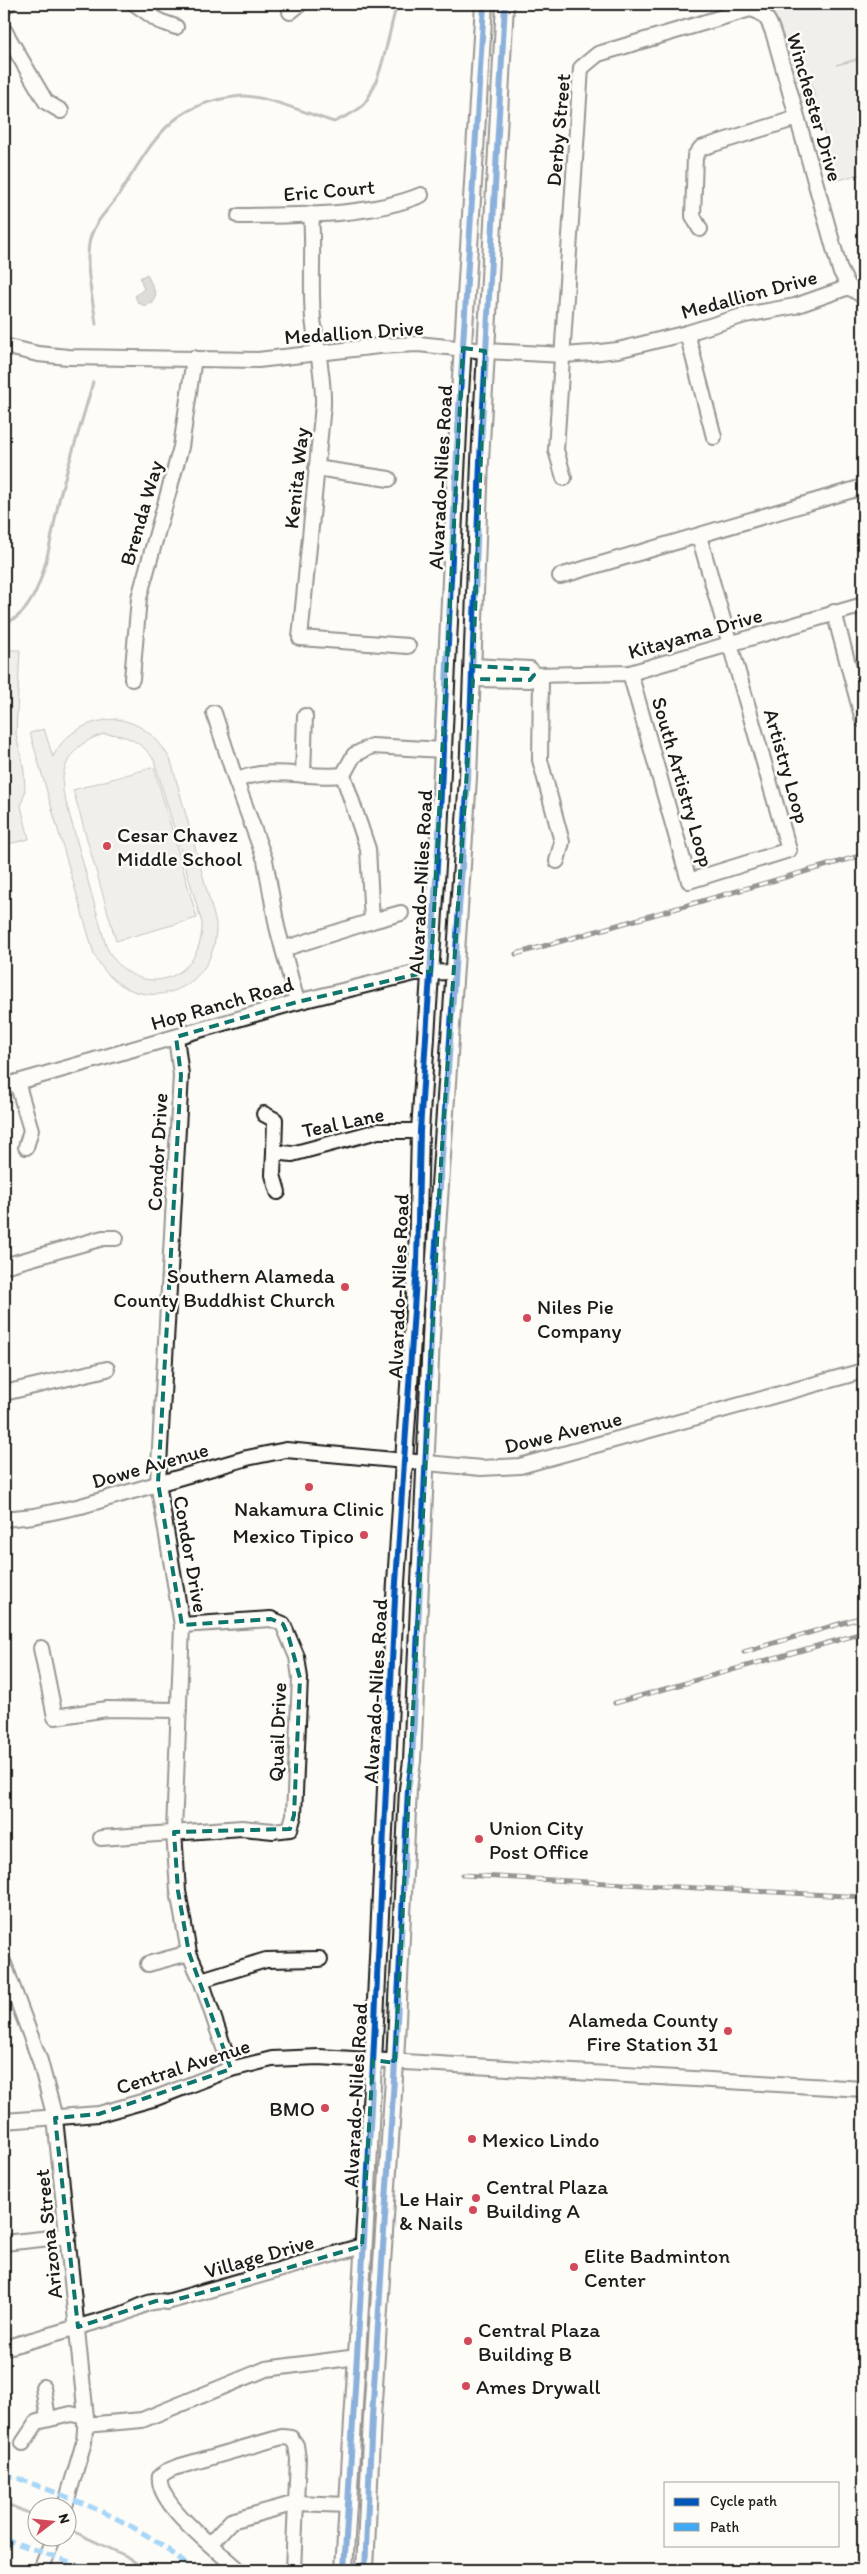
<svg xmlns="http://www.w3.org/2000/svg" width="867" height="2574" font-family="Itim,sans-serif">
	<style>
		.green { fill: #e0dfdb; stroke: #7e7e7c; fill-rule: evenodd }
		.water { fill: #b7b6b2; stroke: #797876 }
		.lines { fill: none; stroke-linecap: round; stroke-linejoin: round }
		.stream { stroke: #797876; stroke-width: 3 }
		.minor-casing { stroke: #1c1c1c; stroke-width: 18 }
		.major-casing { stroke: #1c1c1c; stroke-width: 20 }
		.minor { stroke: #fdfcf7; stroke-width: 14 }
		.major { stroke: #fdfcf7; stroke-width: 16 }
		.rail-casing { stroke: #1c1c1c; stroke-width: 5 }
		.rail { stroke: #fdfcf7; stroke-width: 3; stroke-dasharray: 9; stroke-linecap: butt }
		.quiet { stroke: #3fa9f5; stroke-width: 5; stroke-dasharray: 10 5; stroke-linecap: butt }
		.cycleway-casing { stroke: #fdfcf7; stroke-width: 9 }
		.cycleway { stroke: #0057b8; stroke-width: 6 }
		.marked { fill: none; stroke: #0f766e; stroke-width: 4; stroke-dasharray: 10 6; stroke-linejoin: round }
		.poi-dot { fill: #d1495b; stroke: #fdfcf7; stroke-width: 2 }
		.labels { text-anchor: middle; dominant-baseline: central; stroke-width: 5; stroke-linejoin: round; paint-order: stroke }
		.street-label { font-size: 21px; fill: #1c1c1c; stroke: #fdfcf7 }
		.poi-label { font-size: 21px; fill: #1c1c1c; stroke: #fdfcf7; text-anchor: start }
	</style>
	<rect width="100%" height="100%" fill="#fdfcf7"/>
	<filter id="ink" filterUnits="userSpaceOnUse"><feTurbulence type="fractalNoise" baseFrequency=".02" numOctaves="2"/><feDisplacementMap in="SourceGraphic" scale="10" xChannelSelector="R" yChannelSelector="G"/><feConvolveMatrix kernelMatrix="1 2 1 2 8 2 1 2 1" color-interpolation-filters="sRGB"/></filter>
	<g filter="url(#ink)">
		<!-- green -->
		<g class="green">
			<polygon points="770,4 863,4 863,57 836,65 863,59 863,173 836,181 810,76 795,81"/>
			<polygon points="4,650 20,650 16,734 24,771 25,791 21,806 29,839 4,845"/>
			<path d="M117,719C143,724 159,738 171,761L216,923C219,999 127,1022 94,954L30,733L44,729L53,757C65,731 90,720 117,719ZM104,734C126,734 142,742 154,760L202,923C203,985 133,1002 106,946L63,791C60,762 76,742 104,734Z"/>
			<polygon points="154,767 197,918 116,941 73,790"/>
		</g>
		<!-- water -->
		<polygon class="water" points="147,274 156,294 153,303 145,306 138,303 135,296 144,289 140,278"/>
		<g class="lines">
			<!-- stream -->
			<g class="stream">
				<path d="M96,324C93,299 85,269 89,244C92,223 109,210 120,193C155,139 170,102 242,96C264,95 311,115 334,122C342,118 355,113 361,107C381,88 389,30 397,4"/>
				<path d="M4,623C46,613 51,527 61,492C71,455 83,419 93,382"/>
				<polyline points="4,2503 38,2517"/>
				<polyline points="68,2529 126,2556 146,2570"/>
			</g>
			<defs>
				<g id="minor">
					<polyline points="135,4 159,21 176,27"/>
					<polyline points="4,7 8,4"/>
					<polyline points="290,12 300,4"/>
					<polyline points="4,30 46,102 61,111"/>
					<path d="M311,214C314,249 310,283 313,318C316,347 324,375 323,405L300,638L408,646"/>
					<path d="M239,216C296,215 368,217 421,195"/>
					<polyline points="700,229 693,216 695,156 701,148 797,118"/>
					<polyline points="687,333 714,437"/>
					<polyline points="4,346 38,354 68,357 258,360 379,346 418,344 485,351 564,355 591,353 618,350 687,333 745,315 795,306 849,287"/>
					<polyline points="316,468 389,479"/>
					<path d="M564,478L556,450L581,68L598,54L750,9C768,12 771,26 776,42L840,270L849,287L863,296"/>
					<polyline points="560,576 863,487"/>
					<polyline points="834,612 863,720"/>
					<polyline points="473,666 530,669 534,675"/>
					<polyline points="630,673 689,881 789,850 699,536"/>
					<polyline points="541,676 540,760 562,842 557,861"/>
					<polyline points="132,679 139,598 181,447 194,358"/>
					<polyline points="473,679 530,680 534,675 630,673 863,605"/>
					<polyline points="214,713 236,781"/>
					<polyline points="303,775 305,716"/>
					<polyline points="372,921 401,913"/>
					<polyline points="283,949 372,921 368,849 343,775 354,755 372,746 443,750"/>
					<path d="M297,1002L277,927L265,860L236,781C268,765 308,779 343,775"/>
					<polyline points="176,1037 181,1075 158,1483 182,1625 174,1832 178,1891 189,1953 201,1980 231,2069"/>
					<polyline points="17,1082 31,1130 26,1147"/>
					<polyline points="4,1086 297,1002 415,973 454,972"/>
					<polyline points="264,1114 275,1120 274,1152 292,1154 378,1131 420,1131"/>
					<polyline points="274,1152 273,1175 278,1192"/>
					<polyline points="4,1266 103,1238 116,1238"/>
					<polyline points="4,1393 107,1369"/>
					<polyline points="4,1519 34,1516 81,1506 247,1458 286,1450 481,1468 520,1466 863,1371"/>
					<polyline points="41,1648 55,1717 107,1709 179,1710"/>
					<polyline points="101,1838 242,1828 273,1831 290,1829 294,1815 300,1678 297,1657 283,1624 271,1619 182,1625"/>
					<polyline points="4,1964 40,2061 55,2118 86,2417 84,2442 65,2506"/>
					<polyline points="148,1964 189,1953"/>
					<polyline points="201,1980 266,1960 320,1959"/>
					<polyline points="4,2121 99,2114 156,2098 231,2069 272,2059 319,2057 863,2089"/>
					<polyline points="4,2243 69,2236"/>
					<path d="M4,2348L120,2315C136,2310 149,2298 167,2302L362,2246"/>
					<polyline points="43,2387 48,2418"/>
					<polyline points="85,2425 142,2420 266,2369 357,2357"/>
					<polyline points="23,2443 37,2422 71,2414 86,2417"/>
					<polyline points="211,2543 231,2521 296,2503 347,2505"/>
					<polyline points="41,2570 54,2536"/>
					<path d="M239,2570C220,2552 155,2504 160,2476L167,2471L177,2467L282,2437L291,2438L296,2445L298,2459L293,2570"/>
				</g>
				<g id="major">
					<polyline points="344,2570 367,2190 395,1598 417,1264 420,1131 439,834 459,410 484,4"/>
					<polyline points="365,2570 372,2417 395,2063 408,1789 412,1761 434,1272 468,778 480,461 505,4"/>
				</g>
			</defs>
			<!-- minor casing -->
			<use href="#minor" class="minor-casing"/>
			<!-- major casing -->
			<use href="#major" class="major-casing"/>
			<!-- minor -->
			<use href="#minor" class="minor"/>
			<!-- major -->
			<use href="#major" class="major"/>
			<defs>
				<g id="rail">
					<polyline points="516,954 863,855"/>
					<polyline points="744,1652 863,1617"/>
					<polyline points="615,1703 863,1633"/>
					<polyline points="463,1875 863,1897"/>
				</g>
			</defs>
			<!-- rail casing -->
			<use href="#rail" class="rail-casing"/>
			<!-- rail -->
			<use href="#rail" class="rail"/>
			<!-- quiet -->
			<g class="quiet">
				<path d="M4,2473C69,2498 140,2520 192,2570"/>
				<polyline points="4,2539 93,2570"/>
			</g>
			<defs>
				<g id="cycleway">
					<polyline points="344,2570 367,2190 395,1598 417,1264 420,1131 439,834 459,410 484,4"/>
					<polyline points="365,2570 372,2417 395,2063 408,1789 412,1761 434,1272 468,778 480,461 505,4"/>
				</g>
			</defs>
			<!-- cycleway casing -->
			<use href="#cycleway" class="cycleway-casing"/>
			<!-- cycleway -->
			<use href="#cycleway" class="cycleway"/>
		</g>
	</g>
	<!-- marked area -->
	<path d="M0 0H867V2574H0ZM463,348L485,351L473,666L530,669L534,675L530,680L473,679L441,1163L395,2063L373,2060L362,2246L216,2289L167,2302L159,2300L78,2327L55,2118L99,2114L231,2069L189,1953L178,1891L174,1832L290,1829L294,1815L300,1678L289,1638L283,1624L271,1619L182,1625L158,1483L181,1075L176,1037L297,1002L431,971Z" fill="#fdfcf7" fill-opacity=".55" fill-rule="evenodd"/>
	<path class="marked" d="M463,348L485,351L473,666L530,669L534,675L530,680L473,679L441,1163L395,2063L373,2060L362,2246L216,2289L167,2302L159,2300L78,2327L55,2118L99,2114L231,2069L189,1953L178,1891L174,1832L290,1829L294,1815L300,1678L289,1638L283,1624L271,1619L182,1625L158,1483L181,1075L176,1037L297,1002L431,971Z"/>
	<!-- markers -->
	<g class="poi-dot">
		<circle cx="107" cy="846" r="5"/>
		<circle cx="345" cy="1287" r="5"/>
		<circle cx="527" cy="1318" r="5"/>
		<circle cx="309" cy="1487" r="5"/>
		<circle cx="364" cy="1535" r="5"/>
		<circle cx="479" cy="1839" r="5"/>
		<circle cx="728" cy="2031" r="5"/>
		<circle cx="325" cy="2108" r="5"/>
		<circle cx="472" cy="2139" r="5"/>
		<circle cx="476" cy="2198" r="5"/>
		<circle cx="473" cy="2210" r="5"/>
		<circle cx="574" cy="2267" r="5"/>
		<circle cx="468" cy="2341" r="5"/>
		<circle cx="466" cy="2386" r="5"/>
	</g>
	<g class="labels">
		<!-- street labels -->
		<g class="street-label">
			<text transform="translate(815 107) rotate(74)">Winchester Drive</text>
			<text transform="translate(558 130) rotate(-85)">Derby Street</text>
			<text transform="translate(329 190) rotate(-5)">Eric Court</text>
			<text transform="translate(749 294) rotate(-15)">Medallion Drive</text>
			<text transform="translate(354 332) rotate(-4)">Medallion Drive</text>
			<text transform="translate(440 477) rotate(-87)">Alvarado-Niles Road</text>
			<text transform="translate(296 478) rotate(-84)">Kenita Way</text>
			<text transform="translate(141 513) rotate(-74)">Brenda Way</text>
			<text transform="translate(695 633) rotate(-16)">Kitayama Drive</text>
			<text transform="translate(787 766) rotate(74)">Artistry Loop</text>
			<text transform="translate(683 782) rotate(74)">South Artistry Loop</text>
			<text transform="translate(420 882) rotate(-87)">Alvarado-Niles Road</text>
			<text transform="translate(222 1003) rotate(-16)">Hop Ranch Road</text>
			<text transform="translate(343 1122) rotate(-12)">Teal Lane</text>
			<text transform="translate(157 1152) rotate(-87)">Condor Drive</text>
			<text transform="translate(398 1286) rotate(-88)">Alvarado-Niles Road</text>
			<text transform="translate(563 1432) rotate(-14)">Dowe Avenue</text>
			<text transform="translate(150 1465) rotate(-16)">Dowe Avenue</text>
			<text transform="translate(191 1554) rotate(80)">Condor Drive</text>
			<text transform="translate(375 1691) rotate(-87)">Alvarado-Niles Road</text>
			<text transform="translate(277 1732) rotate(-88)">Quail Drive</text>
			<text transform="translate(183 2066) rotate(-18)">Central Avenue</text>
			<text transform="translate(355 2095) rotate(-87)">Alvarado-Niles Road</text>
			<text transform="translate(48 2234) rotate(-96)">Arizona Street</text>
			<text transform="translate(259 2256) rotate(-16)">Village Drive</text>
		</g>
		<!-- poi labels -->
		<g class="poi-label">
			<text x="117" y="834">Cesar Chavez<tspan x="117" dy="24">Middle School</tspan></text>
			<text x="335" y="1275" text-anchor="end">Southern Alameda<tspan x="335" dy="24">County Buddhist Church</tspan></text>
			<text x="537" y="1306">Niles Pie<tspan x="537" dy="24">Company</tspan></text>
			<text x="309" y="1508" text-anchor="middle">Nakamura Clinic</text>
			<text x="354" y="1535" text-anchor="end">Mexico Tipico</text>
			<text x="489" y="1827">Union City<tspan x="489" dy="24">Post Office</tspan></text>
			<text x="718" y="2019" text-anchor="end">Alameda County<tspan x="718" dy="24">Fire Station 31</tspan></text>
			<text x="315" y="2108" text-anchor="end">BMO</text>
			<text x="482" y="2139">Mexico Lindo</text>
			<text x="486" y="2186">Central Plaza<tspan x="486" dy="24">Building A</tspan></text>
			<text x="463" y="2198" text-anchor="end">Le Hair<tspan x="463" dy="24">&amp; Nails</tspan></text>
			<text x="584" y="2255">Elite Badminton<tspan x="584" dy="24">Center</tspan></text>
			<text x="478" y="2329">Central Plaza<tspan x="478" dy="24">Building B</tspan></text>
			<text x="476" y="2386">Ames Drywall</text>
		</g>
	</g>
	<!-- margin -->
	<rect width="867" height="2574" fill="none" stroke="#fdfcf7" stroke-width="20"/>
	<rect x="10" y="10" width="847" height="2554" fill="none" stroke="#1c1c1c" stroke-width="2" filter="url(#ink)"/>
	<!-- legend -->
	<rect x="664" y="2482" width="175" height="65" fill="#fdfcf7" stroke="#a3a29f"/>
	<rect x="674" y="2498" width="25" height="8" fill="#0057b8" stroke="#a3a29f"/>
	<text x="710" y="2506" font-size="15" fill="#1c1c1c">Cycle path</text>
	<rect x="674" y="2523" width="25" height="8" fill="#3fa9f5" stroke="#a3a29f"/>
	<text x="710" y="2532" font-size="15" fill="#1c1c1c">Path</text>
	<!-- north arrow -->
	<g transform="translate(52 2522) rotate(74)"><circle r="24" fill="#fdfcf7" stroke="#a3a29f"/>
	<path d="M0-4L9 19L0 12L-9 19Z" fill="#d1495b"/>
	<text y="-8" font-size="14" font-weight="bold" text-anchor="middle" fill="#1c1c1c">N</text>
	</g>
</svg>
